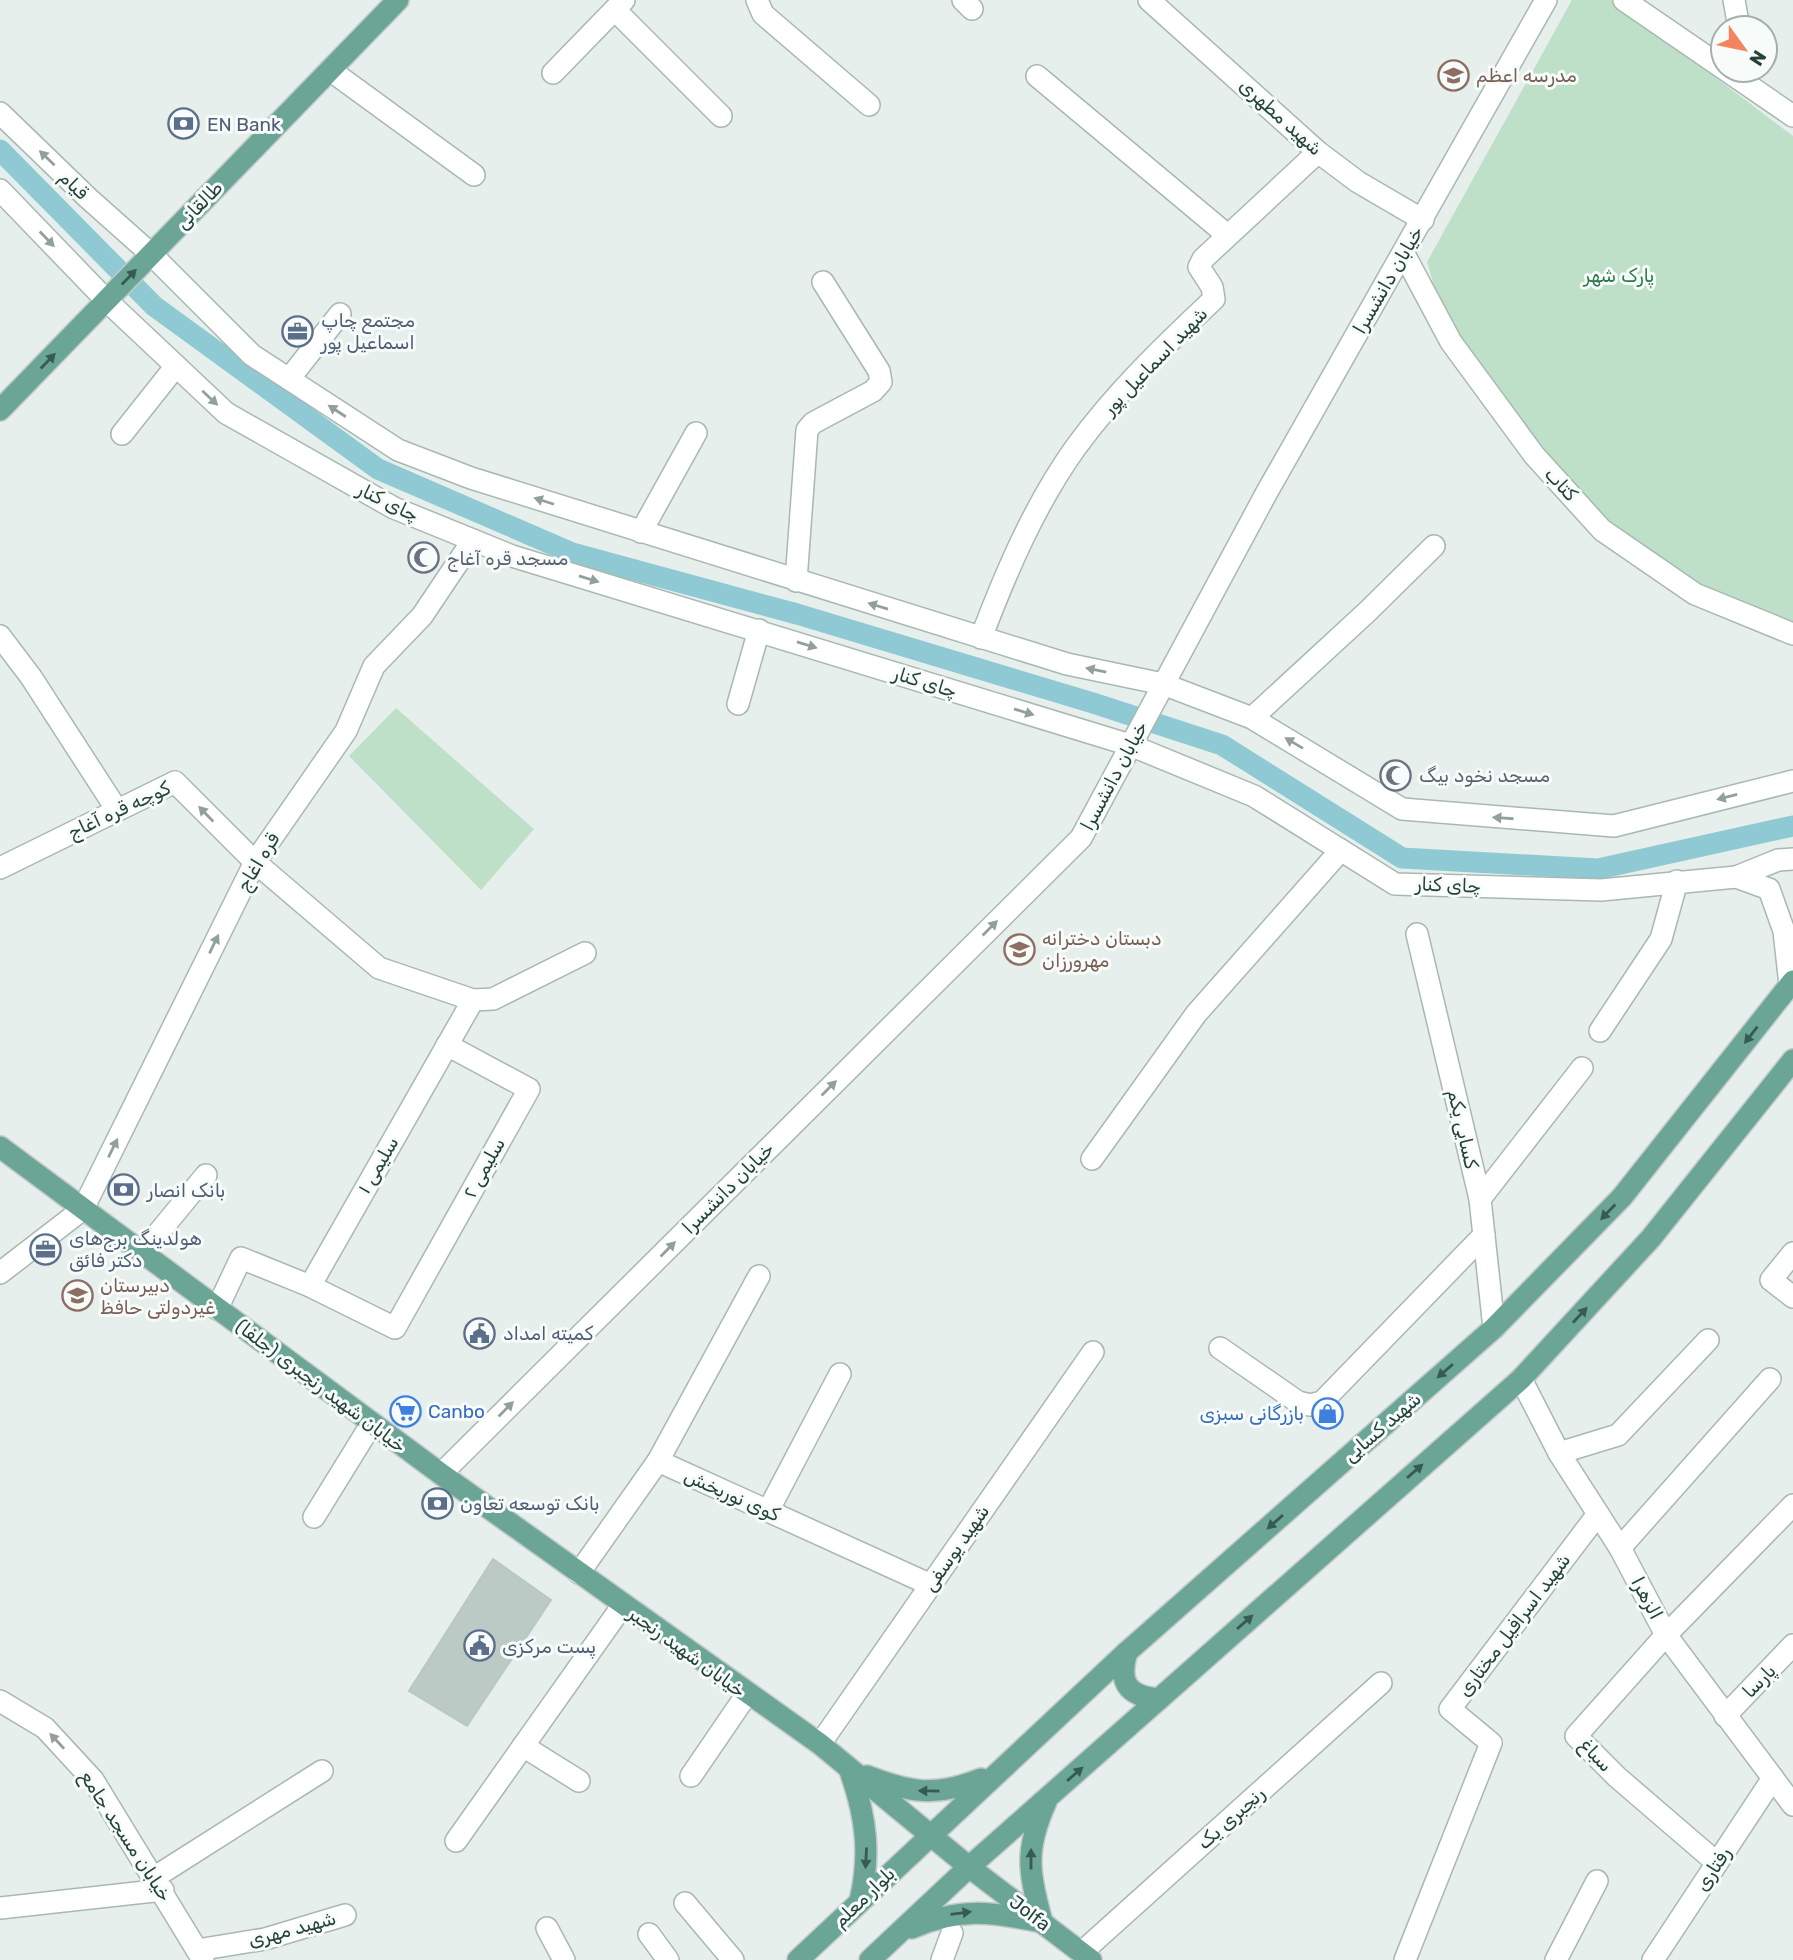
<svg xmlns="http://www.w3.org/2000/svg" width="1793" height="1960" font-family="Rubik,Vazirmatn,sans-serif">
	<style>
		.green { fill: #bfe0c8 }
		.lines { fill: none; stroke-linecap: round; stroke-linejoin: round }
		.canal { stroke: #8ec9d4; stroke-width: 21 }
		.building { fill: #bbcac4; stroke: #b8c9c2; stroke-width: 2 }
		.minor-casing { stroke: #a8b8b2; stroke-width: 24 }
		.tertiary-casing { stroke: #a8b8b2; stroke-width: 24 }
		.primary-casing { stroke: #c2cac8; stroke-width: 24 }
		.minor { stroke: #fff; stroke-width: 21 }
		.tertiary { stroke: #fff; stroke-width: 21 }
		.primary { stroke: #6aa596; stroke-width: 21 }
		.oneway { fill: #92a09c }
		.oneway2 { fill: #365b51 }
		.labels { text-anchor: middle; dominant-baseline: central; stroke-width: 6; stroke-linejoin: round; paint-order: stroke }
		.education-label { font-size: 19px; fill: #785e54; stroke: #f7fbf9; text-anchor: start }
		.street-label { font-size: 19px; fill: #24423a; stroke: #f7fbf9 }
		.service-label { font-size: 19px; fill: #4e5e75; stroke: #f7fbf9; text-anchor: start }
		.park-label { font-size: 19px; fill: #2d7a4b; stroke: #f7fbf9 }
		.worship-label { font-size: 19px; fill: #5b616d; stroke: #f7fbf9; text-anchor: start }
		.shop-label { font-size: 19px; fill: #366cbe; stroke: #f7fbf9; text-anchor: start }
	</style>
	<rect width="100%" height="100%" fill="#e6efeb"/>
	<!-- green -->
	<g class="green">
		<polygon points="1572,0 1613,0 1793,136 1793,626 1698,586 1603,522 1451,342 1427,262"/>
		<polygon points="396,708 534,829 481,890 349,756"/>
	</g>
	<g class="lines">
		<!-- canal -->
		<polyline class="canal" points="0,150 154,306 378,469 572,553 797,614 1093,703 1222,745 1402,858 1598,869 1793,826"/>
	</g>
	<!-- building -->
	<polygon class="building" points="493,1559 551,1600 467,1726 409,1691"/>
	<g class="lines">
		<defs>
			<g id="minor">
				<polyline points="757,0 763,14 869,105"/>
				<polyline points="963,0 972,9"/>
				<polyline points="1624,0 1723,68"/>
				<polyline points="1734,0 1739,28"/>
				<polyline points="615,10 721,116"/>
				<polyline points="330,70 474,175"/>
				<polyline points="1726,70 1793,116"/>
				<polyline points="553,73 624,0"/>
				<polyline points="1037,76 1226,234"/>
				<polyline points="1404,254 1451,342 1534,455 1602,530 1695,594 1793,634"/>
				<polyline points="289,379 340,314"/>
				<polyline points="122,434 176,366"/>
				<polyline points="641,532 696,433"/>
				<polyline points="796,581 807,430 813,423 873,391 881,382 879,371 823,282"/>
				<polyline points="0,636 31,677 117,810"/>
				<path d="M981,638C1006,572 1035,504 1076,447C1116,392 1165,345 1214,299L1212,287L1199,267L1203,259L1318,152"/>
				<polyline points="738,704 759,630"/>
				<polyline points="1252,718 1367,612 1434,546"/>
				<polyline points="0,868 175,782 255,862 379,968 473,1000 493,999 585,953"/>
				<polyline points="1417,934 1480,1199 1494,1328"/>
				<polyline points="1600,1031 1661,939 1677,881"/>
				<polyline points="1092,1159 1196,1014 1341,850"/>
				<polyline points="1480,1199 1582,1068"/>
				<polyline points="142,1253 206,1175"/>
				<polyline points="1793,1253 1771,1280 1793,1297"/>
				<polyline points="0,1273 83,1209 255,862 346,731 374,666 422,616 473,540"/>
				<polyline points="310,1286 473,1000"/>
				<polyline points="217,1309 241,1258 310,1286 395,1328 529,1089 447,1045"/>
				<polyline points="1220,1348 1298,1402 1310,1405 1322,1402 1484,1235"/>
				<polyline points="1559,1453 1618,1435 1708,1340"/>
				<polyline points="658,1461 759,1276"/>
				<polyline points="768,1511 840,1374"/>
				<polyline points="314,1517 372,1423"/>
				<polyline points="1620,1548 1770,1379"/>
				<polyline points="579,1573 658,1461 931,1585"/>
				<polyline points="820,1744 1093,1352"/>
				<polyline points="523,1746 579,1781"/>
				<polyline points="691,1776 747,1694"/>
				<polyline points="456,1841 623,1605"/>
				<polyline points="1717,1863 1617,1777 1576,1736 1666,1635 1793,1505"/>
				<polyline points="155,1877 322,1771"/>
				<polyline points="685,1903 733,1960"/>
				<polyline points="0,1908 163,1890"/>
				<polyline points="547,1928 564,1960"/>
				<polyline points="649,1934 668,1960"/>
				<polyline points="197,1950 265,1939 345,1915"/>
				<polyline points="1081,1953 1381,1683"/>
				<polyline points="942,1960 952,1933"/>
				<polyline points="1405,1960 1491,1743 1450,1709 1598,1514"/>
				<polyline points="1556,1960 1597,1881"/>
				<polyline points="1653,1960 1773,1778"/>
			</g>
			<g id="tertiary">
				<polyline points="1149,0 1318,152 1358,182 1423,220"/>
				<polyline points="0,113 88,198 151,254 252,355 398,450 471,478 1067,664 1163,684 1252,718 1402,809 1614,826 1793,781"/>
				<polyline points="0,190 106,300 226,413 394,508 512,556 1130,745 1254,796 1395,884 1601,890 1736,877 1778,860 1793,859"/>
				<polyline points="1736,877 1769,889 1784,931 1790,985"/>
				<polyline points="1521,1379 1559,1453 1620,1548 1666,1635 1793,1805"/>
				<polyline points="441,1474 1081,838 1267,492 1546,0"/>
				<polyline points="0,1701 45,1728 93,1780 203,1960"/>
				<polyline points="1725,1716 1793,1645"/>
			</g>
			<g id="primary">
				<polyline points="0,410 398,0"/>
				<polyline points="0,1147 441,1474 820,1744 969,1867 1091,1960"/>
				<path d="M1127,1652C1118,1682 1127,1696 1159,1699"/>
				<path d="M850,1771C866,1816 871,1854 860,1901"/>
				<path d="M867,1776C911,1793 936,1797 981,1779"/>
				<path d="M912,1928C960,1907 991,1912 1042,1922C1029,1872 1024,1851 1046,1802"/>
				<polyline points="798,1960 1127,1652 1494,1328 1622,1197 1793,981"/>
				<polyline points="870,1960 969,1867 1521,1379 1651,1238 1793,1060"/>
			</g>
		</defs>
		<!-- minor casing -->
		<use href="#minor" class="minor-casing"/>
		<!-- tertiary casing -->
		<use href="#tertiary" class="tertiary-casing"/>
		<!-- primary casing -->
		<use href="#primary" class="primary-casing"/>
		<!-- minor -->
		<use href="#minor" class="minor"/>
		<!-- tertiary -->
		<use href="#tertiary" class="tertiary"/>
		<!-- primary -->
		<use href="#primary" class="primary"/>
	</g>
	<!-- one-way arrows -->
	<defs><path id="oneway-solid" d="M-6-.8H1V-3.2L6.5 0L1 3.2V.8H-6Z" transform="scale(1.75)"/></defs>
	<g class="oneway">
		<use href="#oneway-solid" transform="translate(47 158) rotate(-136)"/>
		<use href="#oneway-solid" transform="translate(47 239) rotate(46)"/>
		<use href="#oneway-solid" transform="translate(210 398) rotate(43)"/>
		<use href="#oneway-solid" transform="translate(337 411) rotate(-147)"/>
		<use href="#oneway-solid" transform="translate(544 501) rotate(-162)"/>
		<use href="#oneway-solid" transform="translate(589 579) rotate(17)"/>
		<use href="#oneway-solid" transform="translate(878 606) rotate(-163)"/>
		<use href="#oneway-solid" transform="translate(807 645) rotate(17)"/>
		<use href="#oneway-solid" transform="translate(1096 670) rotate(-168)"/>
		<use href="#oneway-solid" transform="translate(1024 712) rotate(17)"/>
		<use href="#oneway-solid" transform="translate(1294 743) rotate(-149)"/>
		<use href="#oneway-solid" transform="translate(1727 797) rotate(166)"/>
		<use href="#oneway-solid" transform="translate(206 814) rotate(-134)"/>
		<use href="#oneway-solid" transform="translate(1503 818) rotate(-176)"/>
		<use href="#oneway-solid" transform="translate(990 928) rotate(-45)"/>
		<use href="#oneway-solid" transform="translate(214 944) rotate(-64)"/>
		<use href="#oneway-solid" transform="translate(829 1088) rotate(-45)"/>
		<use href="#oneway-solid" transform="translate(113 1148) rotate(-64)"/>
		<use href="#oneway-solid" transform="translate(668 1249) rotate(-45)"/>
		<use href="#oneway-solid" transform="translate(506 1409) rotate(-45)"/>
		<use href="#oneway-solid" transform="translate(57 1741) rotate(-133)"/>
	</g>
	<g class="oneway2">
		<use href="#oneway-solid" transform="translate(129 277) rotate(-46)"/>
		<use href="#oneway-solid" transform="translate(48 361) rotate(-46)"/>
		<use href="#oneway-solid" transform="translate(1751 1035) rotate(128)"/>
		<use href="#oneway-solid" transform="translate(1608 1212) rotate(134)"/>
		<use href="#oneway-solid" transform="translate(1580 1315) rotate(-47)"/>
		<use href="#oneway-solid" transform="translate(1445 1371) rotate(139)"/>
		<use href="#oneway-solid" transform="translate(1415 1471) rotate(-41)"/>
		<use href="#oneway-solid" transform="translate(1275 1522) rotate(139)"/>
		<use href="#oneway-solid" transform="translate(1245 1622) rotate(-41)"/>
		<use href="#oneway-solid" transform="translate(1075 1774) rotate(-41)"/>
		<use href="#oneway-solid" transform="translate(929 1791) rotate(-179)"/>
		<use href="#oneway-solid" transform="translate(866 1858) rotate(93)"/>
		<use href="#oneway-solid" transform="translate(1031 1859) rotate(-90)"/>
		<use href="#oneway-solid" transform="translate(961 1913) rotate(-7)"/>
	</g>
	<!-- icons -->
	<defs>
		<symbol id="school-ring" viewBox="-11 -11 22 22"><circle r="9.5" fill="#f7fbf9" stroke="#8d6e63" stroke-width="1.5"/><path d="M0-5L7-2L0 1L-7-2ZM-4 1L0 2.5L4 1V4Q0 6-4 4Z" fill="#8d6e63"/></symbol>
		<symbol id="bank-ring" viewBox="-11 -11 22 22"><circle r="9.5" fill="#f7fbf9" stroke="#5c6f8a" stroke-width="1.5"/><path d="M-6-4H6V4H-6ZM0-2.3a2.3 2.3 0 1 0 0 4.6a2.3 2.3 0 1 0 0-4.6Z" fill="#5c6f8a"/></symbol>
		<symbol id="office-ring" viewBox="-11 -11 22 22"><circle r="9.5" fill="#f7fbf9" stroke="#5c6f8a" stroke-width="1.5"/><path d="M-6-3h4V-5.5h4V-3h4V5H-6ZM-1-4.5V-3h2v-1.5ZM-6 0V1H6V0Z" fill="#5c6f8a"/></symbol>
		<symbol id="mosque-ring" viewBox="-11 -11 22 22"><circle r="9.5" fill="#f7fbf9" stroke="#6b7280" stroke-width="1.5"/><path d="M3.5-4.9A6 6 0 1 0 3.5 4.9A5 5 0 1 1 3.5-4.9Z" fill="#6b7280"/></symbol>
		<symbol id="civic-ring" viewBox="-11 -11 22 22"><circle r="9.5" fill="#f7fbf9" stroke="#5c6f8a" stroke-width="1.5"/><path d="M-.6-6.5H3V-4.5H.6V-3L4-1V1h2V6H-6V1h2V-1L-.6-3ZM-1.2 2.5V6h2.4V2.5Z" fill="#5c6f8a"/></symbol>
		<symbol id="supermarket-ring" viewBox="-11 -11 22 22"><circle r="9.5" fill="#f7fbf9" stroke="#3f7fe0" stroke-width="1.5"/><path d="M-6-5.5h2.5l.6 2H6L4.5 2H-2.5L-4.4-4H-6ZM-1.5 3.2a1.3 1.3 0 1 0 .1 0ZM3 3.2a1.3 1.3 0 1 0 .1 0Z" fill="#3f7fe0"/></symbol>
		<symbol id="shop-ring" viewBox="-11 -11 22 22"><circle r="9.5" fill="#f7fbf9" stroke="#3f7fe0" stroke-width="1.5"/><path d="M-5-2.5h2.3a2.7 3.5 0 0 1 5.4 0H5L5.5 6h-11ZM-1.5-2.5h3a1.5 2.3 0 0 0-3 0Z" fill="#3f7fe0"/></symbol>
	</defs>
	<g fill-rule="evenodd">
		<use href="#school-ring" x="1436" y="58" width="35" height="35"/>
		<use href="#bank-ring" x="166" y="106" width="35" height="35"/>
		<use href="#office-ring" x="280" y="314" width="35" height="35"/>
		<use href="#mosque-ring" x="406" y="540" width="35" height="35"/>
		<use href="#mosque-ring" x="1378" y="758" width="35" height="35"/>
		<use href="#school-ring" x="1002" y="932" width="35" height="35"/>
		<use href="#bank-ring" x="106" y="1172" width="35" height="35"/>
		<use href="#office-ring" x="28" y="1232" width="35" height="35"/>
		<use href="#school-ring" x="60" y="1278" width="35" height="35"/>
		<use href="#civic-ring" x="462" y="1316" width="35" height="35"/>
		<use href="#supermarket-ring" x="388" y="1394" width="35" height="35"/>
		<use href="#shop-ring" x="1310" y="1396" width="35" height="35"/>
		<use href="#bank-ring" x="420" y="1486" width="35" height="35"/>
		<use href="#civic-ring" x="462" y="1628" width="35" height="35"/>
	</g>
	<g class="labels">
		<!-- education labels -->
		<g class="education-label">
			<text x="1476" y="75">مدرسه اعظم</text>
			<text x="1042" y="938">دبستان دخترانه<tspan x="1042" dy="22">مهرورزان</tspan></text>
			<text x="100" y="1285">دبیرستان<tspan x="100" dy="22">غیردولتی حافظ</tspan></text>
		</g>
		<!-- street labels -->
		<g class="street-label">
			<text transform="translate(1281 117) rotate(42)">شهید مطهری</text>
			<text transform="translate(74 185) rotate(44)">قیام</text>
			<text transform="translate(199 205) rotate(-46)">طالقانی</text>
			<text transform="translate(1388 280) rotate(-60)">خیابان دانشسرا</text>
			<text transform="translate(1155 361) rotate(-46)">شهید اسماعیل پور</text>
			<text transform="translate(1561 484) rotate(47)">کتاب</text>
			<text transform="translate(388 502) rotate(26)">چای کنار</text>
			<text transform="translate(925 682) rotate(17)">چای کنار</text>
			<text transform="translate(1114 776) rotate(-62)">خیابان دانشسرا</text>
			<text transform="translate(119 810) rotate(-25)">کوچه قره آغاج</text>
			<text transform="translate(258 862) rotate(-59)">قره اغاج</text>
			<text transform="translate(1448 885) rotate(2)">چای کنار</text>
			<text transform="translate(1463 1129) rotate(77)">کسایی یکم</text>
			<text transform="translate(378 1165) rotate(-60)">سلیمی ۱</text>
			<text transform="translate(484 1168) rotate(-61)">سلیمی ۲</text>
			<text transform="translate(728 1188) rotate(-45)">خیابان دانشسرا</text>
			<text transform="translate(321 1386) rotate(37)">خیابان شهید رنجبری (جلفا)</text>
			<text transform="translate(1382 1427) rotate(-41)">شهید کسایی</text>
			<text transform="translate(732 1495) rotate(24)">کوی نوربخش</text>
			<text transform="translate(956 1548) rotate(-55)">شهید یوسفی</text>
			<text transform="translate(1647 1598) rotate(62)">الزهرا</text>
			<text transform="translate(1514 1625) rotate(-53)">شهید اسرافیل مختاری</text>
			<text transform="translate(687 1652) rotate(36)">خیابان شهید رنجبر</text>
			<text transform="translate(1759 1681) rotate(-46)">پارسا</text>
			<text transform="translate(1596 1755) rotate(46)">سباغ</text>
			<text transform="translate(1231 1818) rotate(-42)">رنجبری یک</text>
			<text transform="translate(126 1836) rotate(57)">خیابان مسجد جامع</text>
			<text transform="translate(1713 1869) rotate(-57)">رفتاری</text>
			<text transform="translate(864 1897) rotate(-44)">بلوار معلم</text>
			<text transform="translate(1030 1913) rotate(37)">Jolfa</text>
			<text transform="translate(292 1929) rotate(-15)">شهید مهری</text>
		</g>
		<!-- service labels -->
		<g class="service-label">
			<text x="207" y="124">EN Bank</text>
			<text x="321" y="320">مجتمع چاپ<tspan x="321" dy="22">اسماعیل پور</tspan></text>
			<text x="147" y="1190">بانک انصار</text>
			<text x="69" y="1238">هولدینگ برج‌های<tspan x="69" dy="22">دکتر فائق</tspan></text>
			<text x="503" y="1333">کمیته امداد</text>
			<text x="460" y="1503">بانک توسعه تعاون</text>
			<text x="502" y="1646">پست مرکزی</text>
		</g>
		<!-- park labels -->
		<g class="park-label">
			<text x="1619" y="275">پارک شهر</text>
		</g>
		<!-- worship labels -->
		<g class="worship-label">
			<text x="447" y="558">مسجد قره آغاج</text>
			<text x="1419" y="775">مسجد نخود‌ بیگ</text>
		</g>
		<!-- shop labels -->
		<g class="shop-label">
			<text x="428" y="1411">Canbo</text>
			<text x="1304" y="1413" text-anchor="end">بازرگانی سبزی</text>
		</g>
	</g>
	<!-- north arrow -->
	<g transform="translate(1744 49) rotate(123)"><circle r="33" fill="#f7fbf9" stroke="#a3b1ad" stroke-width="2"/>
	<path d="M0-5L12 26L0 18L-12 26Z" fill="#f4845f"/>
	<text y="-10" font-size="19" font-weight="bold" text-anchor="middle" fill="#24423a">N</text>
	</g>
</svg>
